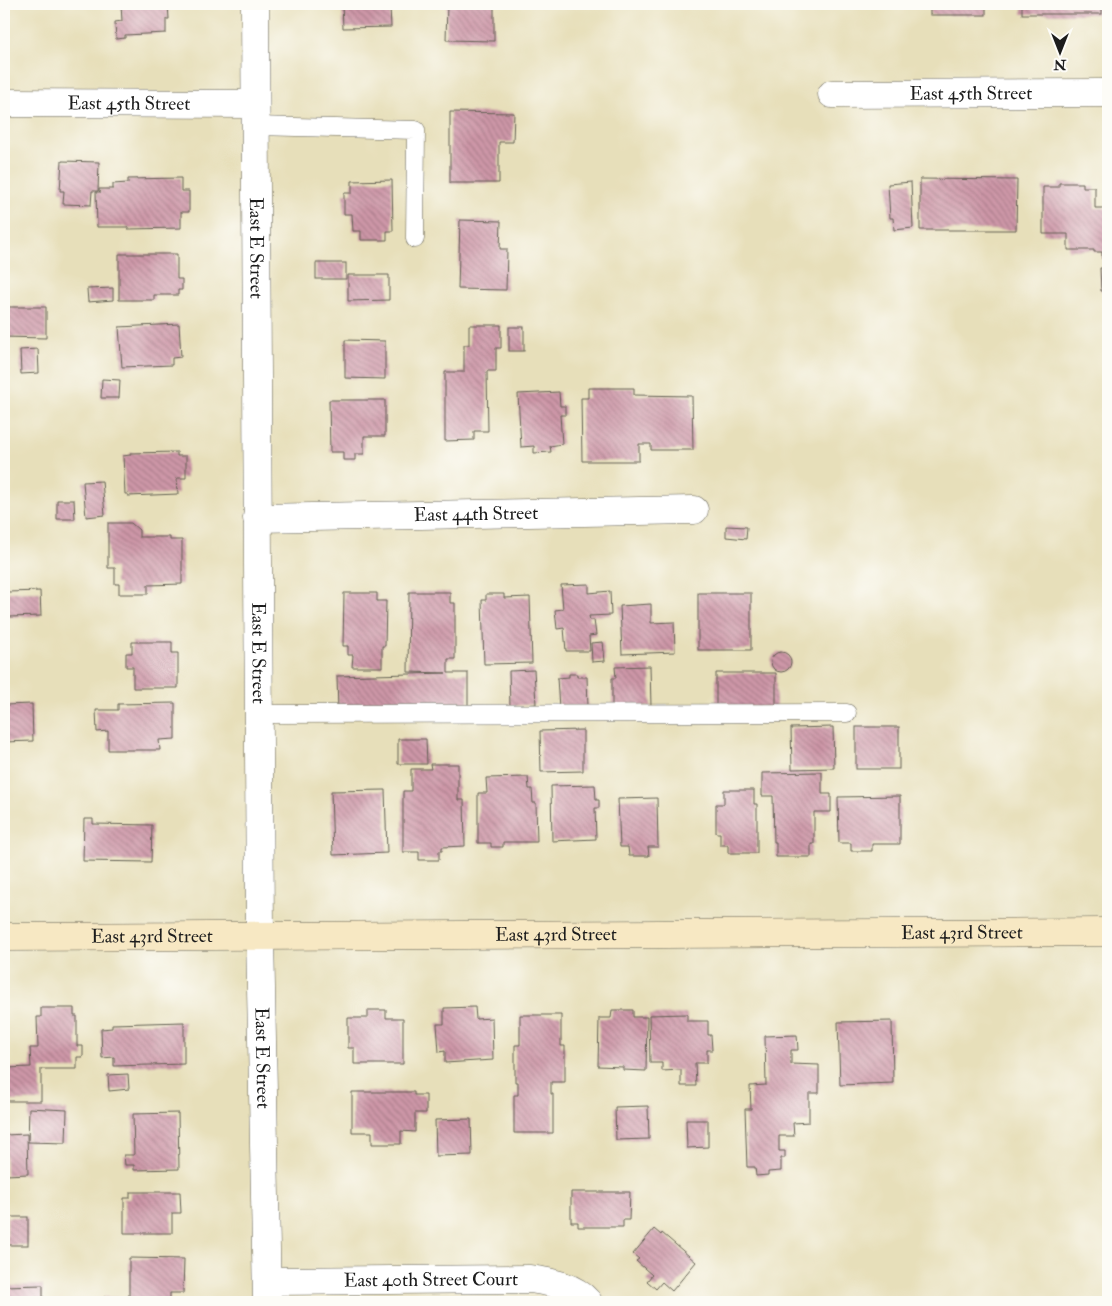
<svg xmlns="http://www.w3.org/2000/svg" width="1112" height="1306" font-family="'IM FELL Double Pica',serif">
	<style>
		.building { fill: url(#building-back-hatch) }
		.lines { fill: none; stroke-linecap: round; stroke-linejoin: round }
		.lane-casing { stroke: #636053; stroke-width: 19 }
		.street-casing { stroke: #636053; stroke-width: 29 }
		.secondary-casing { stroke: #636053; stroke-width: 29 }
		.lane { stroke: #fff; stroke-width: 18 }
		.street { stroke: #fff; stroke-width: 28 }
		.secondary { stroke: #f7e8c3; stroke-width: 28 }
		.labels { text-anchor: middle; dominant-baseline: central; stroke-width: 4.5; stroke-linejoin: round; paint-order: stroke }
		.street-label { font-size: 19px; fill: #1c1c1c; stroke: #fdfcf7 }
	</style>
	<defs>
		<pattern id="building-back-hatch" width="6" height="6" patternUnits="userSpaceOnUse" patternTransform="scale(1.25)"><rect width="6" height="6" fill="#ce97a8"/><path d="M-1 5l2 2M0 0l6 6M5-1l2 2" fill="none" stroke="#a67a88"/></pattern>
	</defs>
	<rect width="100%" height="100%" fill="#fdfcf7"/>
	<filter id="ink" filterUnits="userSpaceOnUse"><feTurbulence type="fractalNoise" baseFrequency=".02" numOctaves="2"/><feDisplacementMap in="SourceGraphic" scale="10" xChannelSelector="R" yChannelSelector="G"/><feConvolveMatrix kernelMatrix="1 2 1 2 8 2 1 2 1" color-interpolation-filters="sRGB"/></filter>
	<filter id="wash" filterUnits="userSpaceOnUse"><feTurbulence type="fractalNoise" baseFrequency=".0096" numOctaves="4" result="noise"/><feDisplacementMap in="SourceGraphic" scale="20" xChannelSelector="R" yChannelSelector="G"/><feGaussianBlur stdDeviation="1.12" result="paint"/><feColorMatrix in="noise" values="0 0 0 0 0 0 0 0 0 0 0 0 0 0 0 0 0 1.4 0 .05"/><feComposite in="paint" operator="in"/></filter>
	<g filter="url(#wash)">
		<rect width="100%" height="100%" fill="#e7dfba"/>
		<g id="blocks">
			<!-- building -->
			<g class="building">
				<polygon points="121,4 168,4 169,19 166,19 166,33 125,35 125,38 116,39 115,22 122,21"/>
				<polygon points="342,4 397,4 397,7 390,7 391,27 343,28"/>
				<polygon points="447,4 494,4 494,41 446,40"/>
				<rect x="930" y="4" width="56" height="11"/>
				<rect x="1022" y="4" width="80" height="10"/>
				<polygon points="450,112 514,113 513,142 499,142 499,183 450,183"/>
				<polygon points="62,161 99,162 98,191 92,191 91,205 63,204 64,191 60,191"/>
				<polygon points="181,178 181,191 189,191 189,212 181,212 181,228 128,229 128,227 97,227 96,192 101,192 99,191 99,189 113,189 113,184 128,183 128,179"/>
				<polygon points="920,179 1017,180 1016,230 920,230"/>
				<polygon points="392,180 393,231 387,231 387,240 361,240 361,231 353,231 352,214 344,214 344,193 352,193 352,181"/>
				<polygon points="911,182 913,228 894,230 893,218 890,218 888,184"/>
				<polygon points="1059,183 1083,183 1083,187 1095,187 1095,208 1108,208 1108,259 1102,259 1102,252 1094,252 1094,250 1068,250 1068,234 1043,234 1043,187 1059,187"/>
				<polygon points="460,220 501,221 500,249 507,249 506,290 458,289"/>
				<polygon points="119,254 177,254 177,279 182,279 182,290 178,290 178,295 154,295 154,300 119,300"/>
				<rect x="316" y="263" width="30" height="16"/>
				<polygon points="1100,268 1108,268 1108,291 1101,291"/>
				<polygon points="348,275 389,275 389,300 348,301"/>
				<polygon points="113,288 113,300 88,302 87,289"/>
				<polygon points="4,307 46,307 46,338 4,337"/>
				<polygon points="179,324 181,357 172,358 172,365 122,367 119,327"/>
				<polygon points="469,325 501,325 501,348 496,348 496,371 487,371 488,431 474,431 474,440 445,441 445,372 464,372 464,345 469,345"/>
				<rect x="509" y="327" width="15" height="24"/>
				<polygon points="345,340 385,341 385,379 345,378"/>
				<polygon points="38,349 39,373 21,374 20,350"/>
				<polygon points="102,379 120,380 119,398 101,398"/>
				<polygon points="588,388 634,388 634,395 692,396 693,450 651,450 651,444 639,444 639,461 582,461 581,398 588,398"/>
				<polygon points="559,392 560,406 565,406 565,415 560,415 562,444 550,446 551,452 534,453 534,446 521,447 518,394"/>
				<polygon points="329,400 385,400 385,436 364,436 364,454 355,454 355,460 343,460 343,452 330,452"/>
				<polygon points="177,452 177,456 186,456 186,478 177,478 178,494 128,496 128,494 125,494 123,456 130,455 130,453"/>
				<polygon points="102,481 105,515 86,517 83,482"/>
				<polygon points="57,500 74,500 75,519 57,519"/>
				<polygon points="108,523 131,523 139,530 139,537 170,537 170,540 182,540 182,584 148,585 148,594 119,594 119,584 115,584 115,568 108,568"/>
				<polygon points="726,526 747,527 746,539 726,537"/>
				<polygon points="589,584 589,593 610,591 611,615 589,616 590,620 594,620 596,635 589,636 590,651 566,651 564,628 557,629 555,610 563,609 561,585"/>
				<polygon points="40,591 41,616 8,617 8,592"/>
				<polygon points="409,592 450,592 450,603 455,603 455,659 448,659 448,673 468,673 468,708 338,711 337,676 446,673 408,672"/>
				<polygon points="344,593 377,593 377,601 386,601 385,646 382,646 382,667 352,667 353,655 348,655 348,646 343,646"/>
				<rect x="698" y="593" width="53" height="57"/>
				<polygon points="486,594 504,594 504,598 530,597 532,663 484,664 482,600 486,600"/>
				<polygon points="651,604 651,623 674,622 675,652 622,654 620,606"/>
				<polygon points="132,642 172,642 172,653 178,653 178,688 133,688 133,667 126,667 126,653 132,653"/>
				<polygon points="603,642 605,661 592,662 591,643"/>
				<circle cx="781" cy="662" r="10"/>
				<polygon points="650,666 651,707 612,707 612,678 616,678 615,667"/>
				<polygon points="534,670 536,704 510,706 509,671"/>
				<polygon points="716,673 776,673 776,707 716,708"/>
				<polygon points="569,674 577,674 577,677 587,677 588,707 559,708 557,678 569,677"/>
				<polygon points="175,703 175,739 159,740 160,750 108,750 108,731 97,732 96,710 118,710 118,704"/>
				<polygon points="32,704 33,741 4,742 4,705"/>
				<polygon points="833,727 834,768 792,769 791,728"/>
				<rect x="856" y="727" width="43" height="42"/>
				<polygon points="583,730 583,771 541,772 540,731"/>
				<polygon points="398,739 426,739 427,764 398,764"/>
				<polygon points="430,764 458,764 458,800 464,800 465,846 442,847 442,851 439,851 439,860 419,860 419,852 403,852 403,791 411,791 411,769 431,769"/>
				<polygon points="822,772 822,794 831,794 831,812 814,812 814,844 811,844 811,857 776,857 776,842 774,842 773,796 762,796 762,773"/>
				<polygon points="528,777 529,789 532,789 533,803 536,803 537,842 503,842 503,847 491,847 491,843 478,843 478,793 487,793 486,778"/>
				<polygon points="595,785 596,800 599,800 599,808 595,808 596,839 552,841 551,786"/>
				<polygon points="385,790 387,853 333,855 331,791"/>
				<polygon points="724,790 754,790 754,804 757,804 757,853 728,853 728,845 720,845 720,833 716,833 716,804 724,804"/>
				<polygon points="900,796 900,844 872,844 872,851 851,851 851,843 839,843 838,797"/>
				<polygon points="657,798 658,847 648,847 649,856 629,856 628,847 620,847 618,799"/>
				<polygon points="84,819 93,819 93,824 152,825 151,862 83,861"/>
				<polygon points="475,1007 476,1019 492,1018 493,1060 445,1063 445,1051 439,1052 437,1024 444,1024 444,1008"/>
				<polygon points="41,1008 74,1008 74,1016 77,1016 77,1046 83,1046 83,1057 77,1057 77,1069 41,1069 41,1101 7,1101 6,1068 31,1067 30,1048 38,1048 37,1017 41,1017"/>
				<polygon points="368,1010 386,1010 386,1018 403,1018 403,1064 354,1064 354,1048 348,1048 348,1018 368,1018"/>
				<polygon points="612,1010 633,1010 633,1017 647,1017 646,1071 623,1070 623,1067 598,1066 599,1018 611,1018"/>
				<polygon points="687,1014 687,1021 708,1021 708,1035 711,1035 712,1050 707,1050 707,1063 695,1063 696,1086 681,1086 681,1070 662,1071 662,1063 650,1063 649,1015"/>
				<polygon points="520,1015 561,1015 561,1046 565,1046 565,1082 551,1082 551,1094 553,1094 553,1133 514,1133 514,1095 518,1095 518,1082 515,1082 515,1045 520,1045"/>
				<polygon points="892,1021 893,1083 840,1085 838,1022"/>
				<polygon points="184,1022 184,1064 114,1066 114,1057 102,1058 101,1029 112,1028 112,1024"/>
				<polygon points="797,1035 798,1050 791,1050 791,1064 819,1065 819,1093 809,1093 809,1122 793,1123 794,1136 779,1136 779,1151 785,1151 785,1158 781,1158 781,1171 768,1172 768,1175 756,1176 755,1167 747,1167 745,1109 751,1109 750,1086 766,1085 765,1036"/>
				<polygon points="128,1074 129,1089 109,1091 108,1075"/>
				<polygon points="352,1092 414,1092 414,1095 426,1095 426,1113 415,1113 415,1132 401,1131 401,1144 372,1144 372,1132 352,1132"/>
				<polygon points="648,1106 649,1139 616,1140 615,1107"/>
				<polygon points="29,1108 67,1110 66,1143 28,1142"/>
				<polygon points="178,1113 179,1169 134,1170 134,1165 125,1165 124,1155 134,1155 133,1114"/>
				<polygon points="471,1119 472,1155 436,1156 435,1120"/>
				<polygon points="686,1120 708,1120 708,1147 687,1148"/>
				<polygon points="27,1134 28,1174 6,1175 5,1135"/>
				<polygon points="130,1192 180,1192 181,1213 172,1213 172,1233 124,1233 124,1198 130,1198"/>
				<polygon points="571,1192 630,1192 629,1220 623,1220 623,1227 578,1227 578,1222 571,1222"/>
				<rect x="7" y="1217" width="21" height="28"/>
				<polygon points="654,1229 661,1235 662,1233 696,1262 672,1291 662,1282 656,1289 647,1281 652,1275 636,1261 639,1259 633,1254"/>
				<polygon points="129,1258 184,1259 183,1293 170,1293 170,1302 104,1302 104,1297 129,1297"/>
				<polygon points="43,1285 43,1302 4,1302 4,1286"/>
			</g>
		</g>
	</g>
	<g filter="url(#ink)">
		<use href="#blocks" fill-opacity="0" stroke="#636053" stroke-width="1"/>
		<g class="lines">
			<defs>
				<g id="lane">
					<polyline points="255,126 416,130 415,239"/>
					<polyline points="259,714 847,713"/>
				</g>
				<g id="street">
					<path id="s1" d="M255,4L260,935L267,1302"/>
					<path id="s2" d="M832,94L1108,93"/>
					<path id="s3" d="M4,103L255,104"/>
					<path id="s4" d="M257,518L694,510"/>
					<path id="s5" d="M267,1281L530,1279C551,1282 574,1286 588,1302"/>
				</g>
				<g id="secondary">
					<path id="s6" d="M4,937L1108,932"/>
				</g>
			</defs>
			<!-- lane casing -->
			<use href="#lane" class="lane-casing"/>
			<!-- street casing -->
			<use href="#street" class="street-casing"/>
			<!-- secondary casing -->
			<use href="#secondary" class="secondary-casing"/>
			<!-- lane -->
			<use href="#lane" class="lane"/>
			<!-- street -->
			<use href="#street" class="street"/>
			<!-- secondary -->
			<use href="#secondary" class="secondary"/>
		</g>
	</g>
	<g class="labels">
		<!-- street labels -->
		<g class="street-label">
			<text stroke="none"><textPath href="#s2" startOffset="139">East 45th Street</textPath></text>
			<text stroke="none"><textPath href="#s3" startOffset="125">East 45th Street</textPath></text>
			<text stroke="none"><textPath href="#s1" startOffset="244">East E Street</textPath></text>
			<text stroke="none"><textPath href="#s4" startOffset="219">East 44th Street</textPath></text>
			<text stroke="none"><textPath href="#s1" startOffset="649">East E Street</textPath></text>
			<text stroke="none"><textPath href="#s6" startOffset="958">East 43rd Street</textPath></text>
			<text stroke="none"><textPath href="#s6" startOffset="552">East 43rd Street</textPath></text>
			<text stroke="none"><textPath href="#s6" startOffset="148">East 43rd Street</textPath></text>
			<text stroke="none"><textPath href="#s1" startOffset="1054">East E Street</textPath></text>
			<text stroke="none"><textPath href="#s5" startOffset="164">East 40th Street Court</textPath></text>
		</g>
	</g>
	<!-- margin -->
	<rect width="1112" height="1306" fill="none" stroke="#fdfcf7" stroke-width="20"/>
	<!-- north arrow -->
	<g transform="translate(1060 52) rotate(180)" stroke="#fdfcf7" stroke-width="4" paint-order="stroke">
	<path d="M0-4L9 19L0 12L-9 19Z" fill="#1c1c1c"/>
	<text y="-8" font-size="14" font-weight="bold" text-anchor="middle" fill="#1c1c1c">N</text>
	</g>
</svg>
